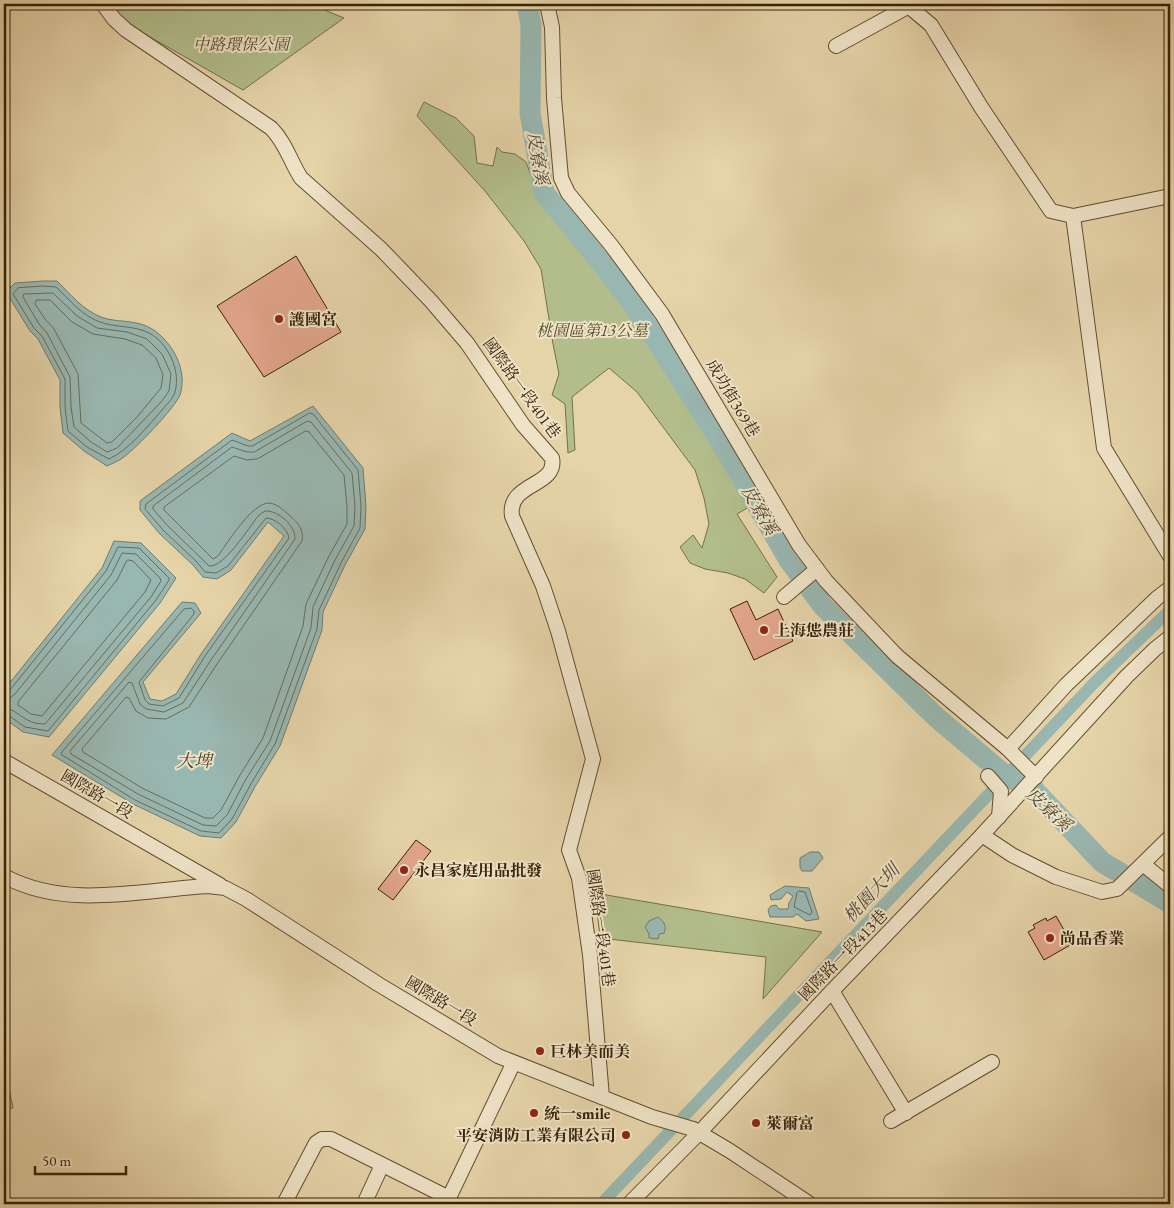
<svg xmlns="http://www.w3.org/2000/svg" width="1174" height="1208" font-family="'EB Garamond','Noto Serif TC',serif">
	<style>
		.green { fill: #b2bd8b; stroke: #747049 }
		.water { fill: #99b7b1; stroke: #727b6d }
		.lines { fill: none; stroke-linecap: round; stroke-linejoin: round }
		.shore { stroke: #686c5c; stroke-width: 1 }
		.canal { stroke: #99b7b1; stroke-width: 12 }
		.river { stroke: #99b7b1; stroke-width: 21 }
		.building { fill: #e3a68d; stroke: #372207 }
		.minor-casing { stroke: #634e30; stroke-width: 16 }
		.minor { stroke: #efe3c7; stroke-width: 14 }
		.poi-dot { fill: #8f2418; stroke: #efe3c7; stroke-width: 2 }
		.labels { text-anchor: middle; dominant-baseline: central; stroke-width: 4; stroke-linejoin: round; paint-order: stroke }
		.park-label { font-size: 16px; font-style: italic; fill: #564928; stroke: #efe3c7 }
		.poi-label { font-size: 16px; font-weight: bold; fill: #372207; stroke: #efe3c7; text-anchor: start }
		.street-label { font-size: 16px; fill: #372207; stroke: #efe3c7 }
		.water-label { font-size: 18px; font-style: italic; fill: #504732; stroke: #efe3c7 }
	</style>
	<rect width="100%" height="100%" fill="#e6d4a9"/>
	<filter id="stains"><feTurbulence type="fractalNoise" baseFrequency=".004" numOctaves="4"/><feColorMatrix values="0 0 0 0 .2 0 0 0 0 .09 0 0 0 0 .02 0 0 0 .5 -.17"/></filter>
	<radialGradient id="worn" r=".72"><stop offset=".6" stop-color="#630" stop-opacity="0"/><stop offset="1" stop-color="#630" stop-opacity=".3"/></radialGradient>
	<!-- green -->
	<g class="green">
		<polygon points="92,4 310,4 344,18 243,90"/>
		<polygon points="424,102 456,118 474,136 477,163 493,166 497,147 502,152 515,154 526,162 540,199 634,315 738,485 749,507 737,514 777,577 764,593 745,579 728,573 705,569 690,563 680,547 693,535 702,548 709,524 704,498 695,470 637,392 609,368 572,397 575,450 568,453 565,404 552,395 559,374 553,344 541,269 524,241 485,191 417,116"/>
		<polygon points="595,893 822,932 763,999 766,957 600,938"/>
		<polygon points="5,1070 13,1108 4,1109"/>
	</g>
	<!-- water -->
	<g class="water">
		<path d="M43,281H57C70,294 83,310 101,317C116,323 137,319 152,329C173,342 188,371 180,395C174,409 137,447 124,457C119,461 113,463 107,466L84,451L63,433L60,407V380L38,339L30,331L6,292L15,283Z"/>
		<polygon points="313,406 363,468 366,506 365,529 345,565 323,612 322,630 280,746 256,785 236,822 221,838 200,836 133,804 52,755 182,602 195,603 201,613 143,682 150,699 162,701 176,694 201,654 284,536 268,522 231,570 217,579 203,577 193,565 159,533 140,510 140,501 232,433 250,441"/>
		<polygon points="114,541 141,543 176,578 160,603 49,737 23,732 4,718 4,690 102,568"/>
		<polygon points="810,852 819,852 823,858 812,871 802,871 800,867 800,858"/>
		<polygon points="785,886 809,888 819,919 806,921 797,914 793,917 770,917 768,910 771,906 776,905 779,909 788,909 789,903 793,896 787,892 781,899 771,900 770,895"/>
		<path d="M658,917C664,922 667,925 664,933L659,934L658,939L649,938V934L645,927L649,921Z"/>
	</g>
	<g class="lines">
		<!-- shore -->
		<g class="shore">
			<path d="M43,286L56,287C69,299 82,316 100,322C116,328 133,325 149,333C168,343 181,370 175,392C173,399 166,405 162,410C146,428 130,449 109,459L87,447L68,431L65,407V379L42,336L34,328L13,294L18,288Z"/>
			<polygon points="24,294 53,293 77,316 97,328 127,332 147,339 162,354 171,374 169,391 162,401 117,448 107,452 91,442 74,427 71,407 70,377 47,333 39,324 23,297"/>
			<polygon points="37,300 50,300 72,322 93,334 125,339 142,345 156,358 163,375 161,388 137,417 112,442 107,443 81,423 78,374 54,329 45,319 35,304"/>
			<path d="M310,413L313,414L358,470L361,506L360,528L341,563L319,610L317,629L275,744L252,782L232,819L219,833L201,831L135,800L62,755L61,753L184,609L191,608L194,611V614L139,682L145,700L149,704L163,706L179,698L205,656L289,538C288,529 275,518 266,518L228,566L216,573L205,572L196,561L163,530L145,509L146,504L232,440L248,446H252Z"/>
			<path d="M308,421L311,422L352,473L355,506L354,526L335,560L313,607L311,628L270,741L246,779L227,815L216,826L203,825L138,794L71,754L70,751L129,682L132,683L140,704L146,709L164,712L183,703L211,660L295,539C296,526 278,510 265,511L259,515C249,527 224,568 209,566L167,525L153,509V506L232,447L247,452H254Z"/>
			<path d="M306,431L309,432L344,475L347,506V524L329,556L306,604L303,626L263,738L240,775L221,810L213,818H205L142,788L83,752L82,749L126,697L129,698L136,711L148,718L166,719L189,707L217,664L302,541C304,529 298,523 289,515C283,510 278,504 269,503C252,503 228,542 218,556L213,559L164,510V507L234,456L247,460L257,459Z"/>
			<polygon points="128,560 133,561 151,580 145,592 42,716 31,714 18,705 18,702 117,580 126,562"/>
			<polyline points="4,692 10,690 106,571 118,547 139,548 169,578 169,580 156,600 48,731 25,727 8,715 4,714"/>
			<path d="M4,699L10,698L15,694L111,575L122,553L136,554L160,578L161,581L151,597L45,724C24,725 19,709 4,708"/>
			<polygon points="799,891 805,892 812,912 810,915 794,907 797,893"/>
		</g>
		<!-- canal -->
		<polyline class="canal" points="601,1204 1094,683 1170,610"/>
		<!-- river -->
		<polyline class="river" points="527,4 531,25 530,113 544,193 601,262 637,310 721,442 789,560 823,606 936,717 1006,776 1034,790 1102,862 1170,903"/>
	</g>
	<!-- building -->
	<g class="building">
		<polygon points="296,256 341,332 264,377 217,306"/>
		<polygon points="747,601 756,620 778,609 793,641 754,660 730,609"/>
		<polygon points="416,840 431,851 393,900 378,889"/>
		<polygon points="1056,916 1072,944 1044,960 1028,932 1035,928 1033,925 1046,918 1047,921"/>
	</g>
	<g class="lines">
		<defs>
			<g id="minor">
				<path d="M103,4L114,19L126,30L271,128C286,143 290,161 301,178L381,249L431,301L467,343L523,425L552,458C558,487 507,482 512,516L543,586L558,631L593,759L569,850L579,878L590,955L602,1097"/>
				<polyline points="547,4 552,27 554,98 561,178 568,193 611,245 662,314 799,545 826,581 897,656 1008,749 1036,777"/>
				<polyline points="906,4 931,25 981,107 1051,211 1073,216 1170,196"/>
				<polyline points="836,46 909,6"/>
				<polyline points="1073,216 1104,448 1170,556"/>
				<polyline points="784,597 817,569"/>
				<polyline points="1008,749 1066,685 1157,598 1170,588"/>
				<polyline points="4,761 220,885"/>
				<polyline points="988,776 1001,791 999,817"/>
				<polyline points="982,835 1012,855 1056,877 1102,892 1117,889 1170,837"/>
				<polyline points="1143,864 1170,886"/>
				<path d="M4,876C66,910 141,890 208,886L225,888L246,899L378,984L498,1056L652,1117L693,1129L730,1151L810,1204"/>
				<polyline points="832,991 906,1113"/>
				<polyline points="891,1121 992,1062"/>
				<polyline points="284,1204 316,1143 322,1139 331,1139 449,1198"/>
				<polyline points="364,1204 382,1165"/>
				<polyline points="446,1204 513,1064"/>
				<polyline points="629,1204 699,1133 832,991 982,835 1127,676 1155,649 1170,637"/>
			</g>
		</defs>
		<!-- minor casing -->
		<use href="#minor" class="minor-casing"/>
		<!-- minor -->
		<use href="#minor" class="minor"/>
	</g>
	<!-- markers -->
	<g class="poi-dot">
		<circle cx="279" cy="319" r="5"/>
		<circle cx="764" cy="630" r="5"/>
		<circle cx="404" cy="870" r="5"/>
		<circle cx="1050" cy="938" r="5"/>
		<circle cx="540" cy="1051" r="5"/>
		<circle cx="534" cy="1113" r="5"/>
		<circle cx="756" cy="1123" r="5"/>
		<circle cx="626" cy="1135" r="5"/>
	</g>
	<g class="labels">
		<!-- park labels -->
		<g class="park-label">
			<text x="241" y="44">中路環保公園</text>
			<text x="592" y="330">桃園區第13公墓</text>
		</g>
		<!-- poi labels -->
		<g class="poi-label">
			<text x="289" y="319">護國宮</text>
			<text x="774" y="630">上海怹農莊</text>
			<text x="414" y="870">永昌家庭用品批發</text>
			<text x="1060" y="938">尚品香業</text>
			<text x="550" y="1051">巨林美而美</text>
			<text x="544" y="1113">統一smile</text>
			<text x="766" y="1123">萊爾富</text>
			<text x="616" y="1135" text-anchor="end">平安消防工業有限公司</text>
		</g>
		<!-- street labels -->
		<g class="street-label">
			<text transform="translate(522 388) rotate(54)">國際路一段401巷</text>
			<text transform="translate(733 398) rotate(59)">成功街369巷</text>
			<text transform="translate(97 794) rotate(30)">國際路一段</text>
			<text transform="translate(601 928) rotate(82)">國際路一段401巷</text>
			<text transform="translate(843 955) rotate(-46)">國際路一段413巷</text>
			<text transform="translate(441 1001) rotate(31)">國際路一段</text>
		</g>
		<!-- water labels -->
		<g class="water-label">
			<text transform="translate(538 158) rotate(80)">皮寮溪</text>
			<text transform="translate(760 510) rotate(60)">皮寮溪</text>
			<text x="194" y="760">大埤</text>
			<text transform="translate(1049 809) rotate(43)">皮寮溪</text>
			<text transform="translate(871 893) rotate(-47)">桃園大圳</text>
		</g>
	</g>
	<!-- margin -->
	<rect width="1174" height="1208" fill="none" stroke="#e6d4a9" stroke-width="20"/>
	<rect x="5" y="5" width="1164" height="1198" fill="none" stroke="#372207" stroke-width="2.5"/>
	<rect x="10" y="10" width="1154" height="1188" fill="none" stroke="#372207"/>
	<!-- scale -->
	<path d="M35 1166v8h91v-8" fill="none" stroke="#372207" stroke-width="2.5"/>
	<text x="42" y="1166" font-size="15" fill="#372207" stroke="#efe3c7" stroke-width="4" paint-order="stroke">50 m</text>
	<rect width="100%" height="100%" filter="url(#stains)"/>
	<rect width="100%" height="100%" fill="url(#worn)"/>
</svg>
